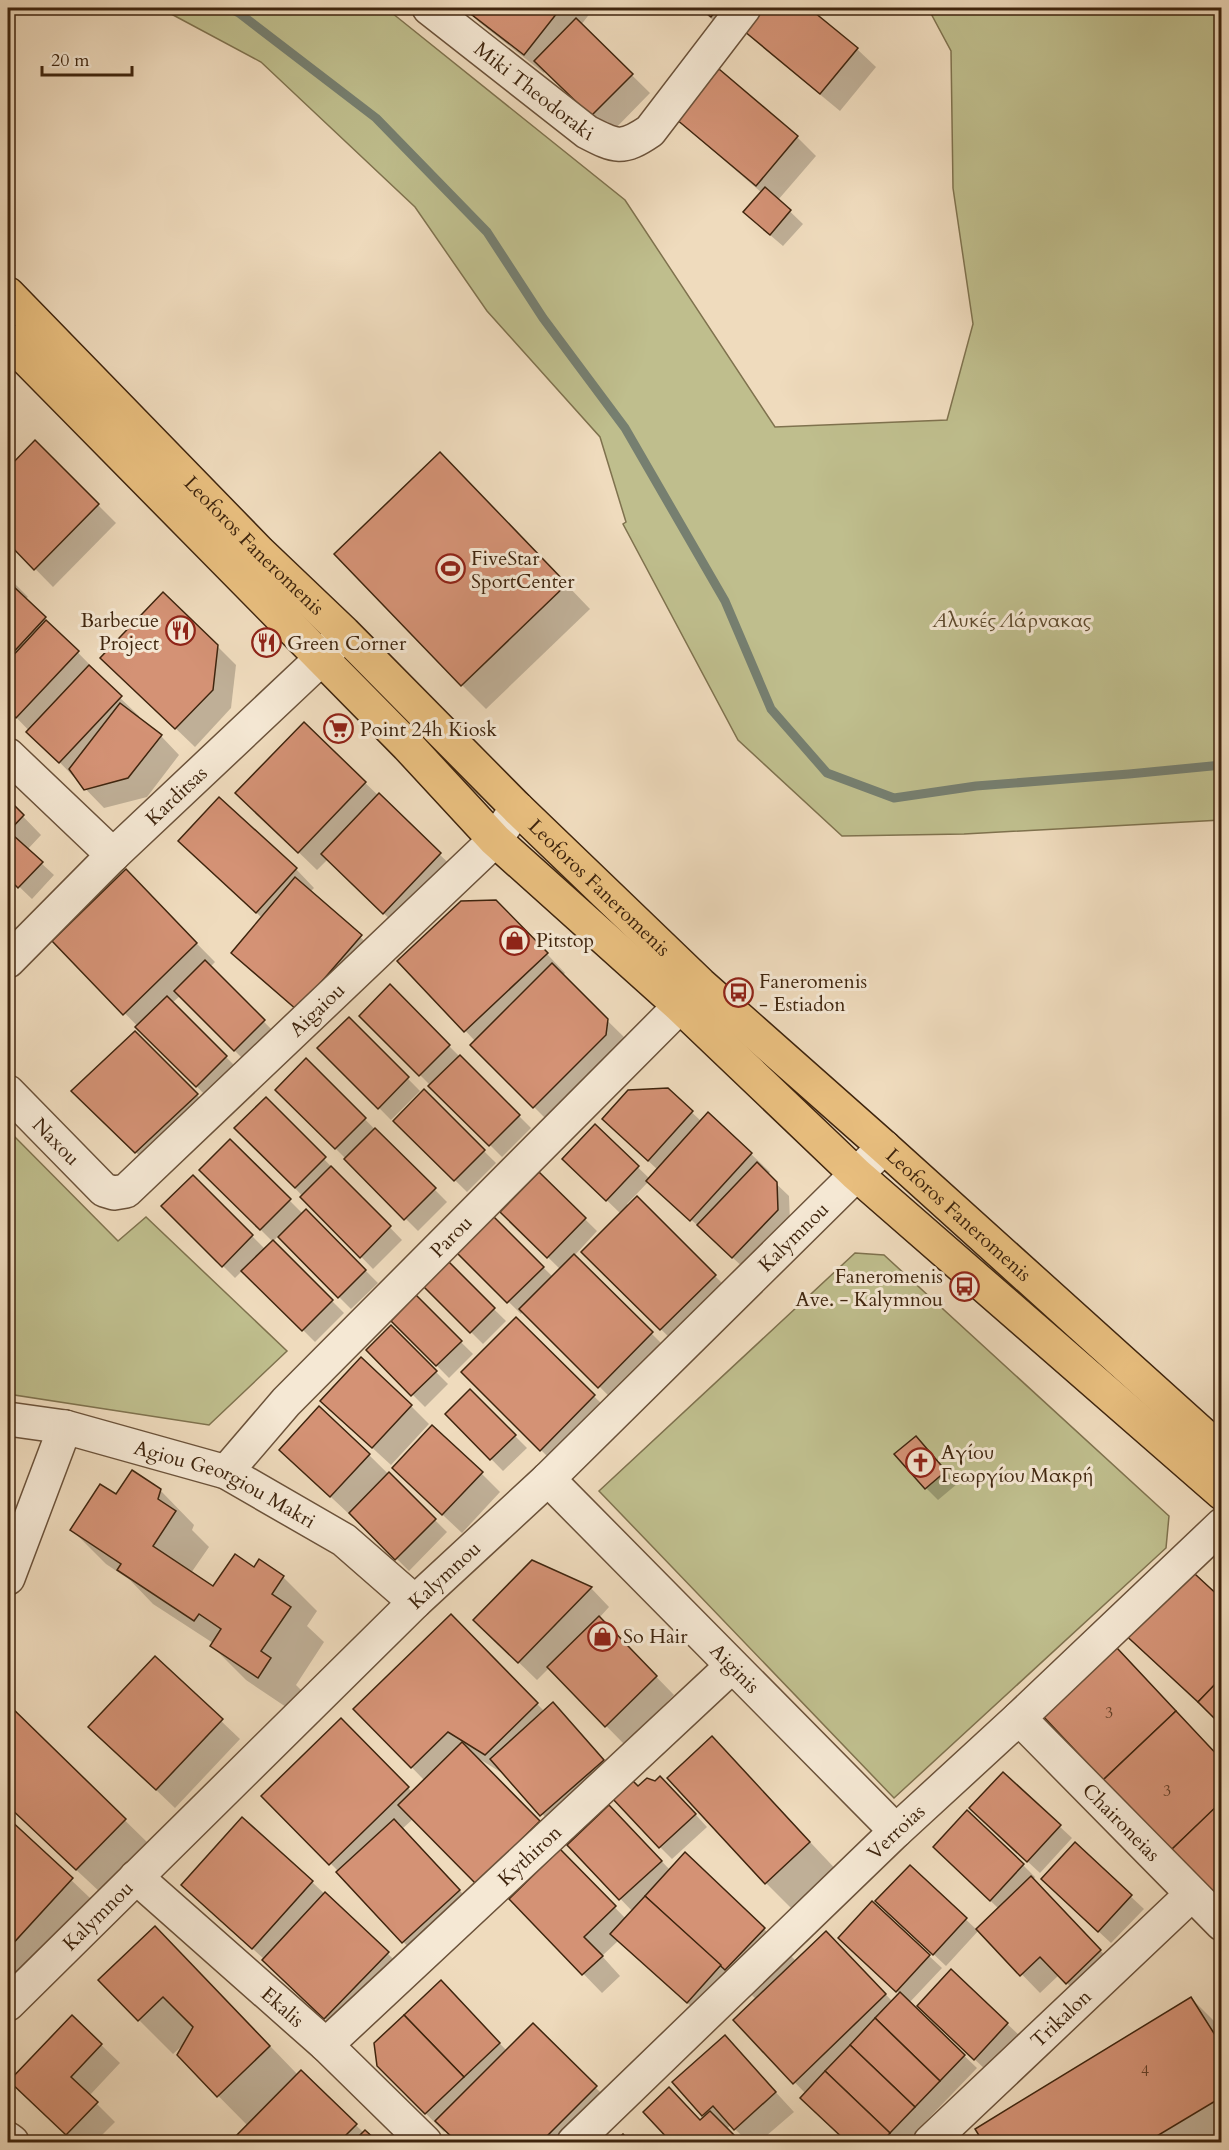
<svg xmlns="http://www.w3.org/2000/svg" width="1229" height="2150" font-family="Cardo,serif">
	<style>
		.green { fill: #bfbe8d; stroke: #7f724e; stroke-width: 1.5 }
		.shadow { fill: #0003 }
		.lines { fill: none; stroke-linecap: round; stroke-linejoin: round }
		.stream { stroke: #767f70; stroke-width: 9 }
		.building { fill: #d49275; stroke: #3f250e; stroke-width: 1.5 }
		.minor-casing { stroke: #6b523a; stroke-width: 36 }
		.major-casing { stroke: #3f250e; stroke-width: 36 }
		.minor { stroke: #f5e8d4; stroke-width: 33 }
		.major { stroke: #e8be7e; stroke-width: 33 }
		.labels { text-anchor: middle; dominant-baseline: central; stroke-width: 6; stroke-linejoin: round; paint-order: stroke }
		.number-label { font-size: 16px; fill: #644028 }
		.street-label { font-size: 20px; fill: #3f250e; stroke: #f5e8d4 }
		.poi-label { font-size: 20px; fill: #3f250e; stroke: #f5e8d4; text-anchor: start }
		.park-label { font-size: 20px; font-style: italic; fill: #5f4b2e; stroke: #f5e8d4 }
	</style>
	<rect width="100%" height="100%" fill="#efdbbd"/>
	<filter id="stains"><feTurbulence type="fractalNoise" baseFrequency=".00333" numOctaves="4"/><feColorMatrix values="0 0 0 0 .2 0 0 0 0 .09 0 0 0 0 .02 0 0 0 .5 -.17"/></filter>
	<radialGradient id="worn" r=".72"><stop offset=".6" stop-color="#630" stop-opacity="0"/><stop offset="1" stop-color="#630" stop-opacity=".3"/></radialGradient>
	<!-- green -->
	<g class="green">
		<polygon points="160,8 384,8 392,13 625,200 775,427 947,420 973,324 953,188 951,51 928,8 1221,8 1221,820 964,834 842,836 738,740 623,524 626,522 600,437 487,311 415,207 261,62"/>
		<polygon points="8,1130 118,1241 146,1217 287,1351 209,1425 8,1394"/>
		<polygon points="855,1253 884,1255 1169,1516 1166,1548 894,1798 599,1491"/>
	</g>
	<!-- shadow -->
	<g class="shadow">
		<polygon points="464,8 594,8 581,25 650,93 610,134 546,70 544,73 480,23"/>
		<polygon points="698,8 752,8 730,34"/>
		<polygon points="765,8 807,8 857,49 876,67 840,111 765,49 746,30"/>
		<polygon points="719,71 797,137 816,156 778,200 803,224 783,246 757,224 762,193 697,137 678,119"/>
		<polygon points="35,442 116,523 53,587 8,541 8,470"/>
		<polygon points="464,478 590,609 486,709 462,685"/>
		<polygon points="8,577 28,597 25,599 96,671 94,673 139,716 137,718 161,736 179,755 147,797 104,808 8,709"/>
		<polygon points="217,646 236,665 231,708 195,747 121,676"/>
		<polygon points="304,724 464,878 408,937 328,859 317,870 256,811"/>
		<polygon points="8,801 41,835 27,850 54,875 32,899 8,876"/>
		<polygon points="180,841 296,869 314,888 310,892 379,954 317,1027 251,971 233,953 262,918"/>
		<polygon points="125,871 215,962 210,967 276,1034 247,1063 180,996 172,1003 238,1069 209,1099 54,941"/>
		<polygon points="515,920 565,973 562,976 626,1039 553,1126 472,1045 475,1041 400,961"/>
		<polygon points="390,987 531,1128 502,1157 361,1016"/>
		<polygon points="349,1019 420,1091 391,1120 320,1048"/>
		<polygon points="135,1033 221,1119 160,1176 98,1115"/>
		<polygon points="306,1060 447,1202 418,1231 277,1090"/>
		<polygon points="667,1089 702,1122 751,1154 770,1172 767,1175 789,1196 790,1222 745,1269 649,1181 627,1204 629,1206 637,1198 733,1294 680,1348 583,1252 621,1214 564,1159 595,1126 650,1179 658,1170 616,1131"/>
		<polygon points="424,1092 496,1163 467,1192 395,1121"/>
		<polygon points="266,1099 402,1240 373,1269 237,1128"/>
		<polygon points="230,1141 303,1214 306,1211 378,1283 351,1309 278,1236 273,1242 201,1170"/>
		<polygon points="539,1174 597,1231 574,1256 670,1352 618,1405 523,1311 521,1314 459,1253 493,1218 553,1277 560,1269 502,1212"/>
		<polygon points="193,1177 265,1249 273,1242 344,1313 315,1342 243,1270 235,1278 163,1206"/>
		<polygon points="449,1265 506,1321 483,1344 426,1287"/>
		<polygon points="416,1298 473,1354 449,1378 393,1321"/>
		<polygon points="516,1319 613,1415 559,1468 463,1372"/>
		<polygon points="391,1327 448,1384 425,1407 368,1350"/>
		<polygon points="470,1391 527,1448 503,1471 447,1414"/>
		<polygon points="411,1406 429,1424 391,1465 341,1419"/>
		<polygon points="928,1450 957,1484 938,1500 926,1488"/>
		<polygon points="369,1455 447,1532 409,1571 351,1513 349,1514 300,1468"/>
		<polygon points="481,1473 500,1492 462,1533 412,1486"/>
		<polygon points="160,1490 194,1525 192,1530 209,1547 191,1573 213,1588 254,1569 283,1577 317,1611 307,1626 324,1642 296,1685 304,1693 292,1711 246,1680 212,1646 213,1643 153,1604 130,1580 106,1564 72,1530 117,1496"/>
		<polygon points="532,1561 591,1588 609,1607 599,1618 674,1695 624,1744 549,1668 537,1680 475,1620"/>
		<polygon points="1222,1601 1222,1726 1156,1664"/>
		<polygon points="451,1616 545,1712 553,1704 621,1779 560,1833 507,1776 476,1757 557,1841 496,1901 413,1819 402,1829 477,1909 421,1961 339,1872 264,1796 341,1720 413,1793 425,1781 355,1709"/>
		<polygon points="1117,1650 1222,1759 1222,1901"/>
		<polygon points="8,1706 149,1844 101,1893 9,1807 8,1808"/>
		<polygon points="221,1721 240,1739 175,1808 109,1745"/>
		<polygon points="712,1738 843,1877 800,1917 766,1883"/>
		<polygon points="1003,1774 1072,1838 1040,1873 984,1821"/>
		<polygon points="656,1782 673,1790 707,1827 672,1859 660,1847 638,1788"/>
		<polygon points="8,1820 90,1898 17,1977 8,1969"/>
		<polygon points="628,1826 670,1870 764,1929 796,1961 844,1951 893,2002 900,1994 852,1950 872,1903 942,1968 909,2003 977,2068 906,2142 848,2142 814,2110 806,2094 735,2020 757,2000 740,1984 706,2020 619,1940 602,1956 620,1976 602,1993 511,1899 560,1851 626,1919 633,1912 569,1845"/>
		<polygon points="1075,1844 1144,1909 1111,1943 1055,1891"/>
		<polygon points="947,1859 1023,1865 1035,1877 1033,1880 1118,1969 1085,2001 1059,1975 1040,1993 979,1930 946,1966 890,1913 910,1867 977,1930 999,1909"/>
		<polygon points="312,1882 406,1971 344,2037 264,1959 202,1903"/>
		<polygon points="189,1962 298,2075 301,2072 364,2133 365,2132 376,2142 232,2142 248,2126 178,2055 184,2044 173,2054 139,2020"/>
		<polygon points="951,1971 1020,2036 987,2071 931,2018"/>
		<polygon points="1191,1998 1222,2029 1222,2142 984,2142 977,2130"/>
		<polygon points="459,2001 507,2051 533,2025 620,2112 589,2142 459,2142 446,2130 444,2132 378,2065"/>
		<polygon points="72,2017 120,2063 89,2096 115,2122 95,2142 75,2142 29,2099"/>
		<polygon points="725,2037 794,2112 759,2142 748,2142 731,2125 726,2129 740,2142 673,2142 645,2112 701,2122 706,2117 674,2082"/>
	</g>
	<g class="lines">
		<!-- stream -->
		<polyline class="stream" points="229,8 239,13 376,118 487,232 543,318 625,428 725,601 771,709 827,773 894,798 976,786 1129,774 1222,765"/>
	</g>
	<!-- building -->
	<g class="building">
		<polygon points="463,8 561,8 524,55"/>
		<polygon points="700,8 718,8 711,17"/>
		<polygon points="763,8 809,8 858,48 820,94 744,31"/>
		<polygon points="576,18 633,74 591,116 534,61"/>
		<polygon points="719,69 798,136 756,186 676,119"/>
		<polygon points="765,187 791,210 770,235 743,212"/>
		<polygon points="35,440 99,504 34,570 8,543 8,468"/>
		<polygon points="440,452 567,584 461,686 334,554"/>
		<polygon points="13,586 46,617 8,658 8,592"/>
		<polygon points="163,592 218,645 213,690 175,729 100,658"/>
		<polygon points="46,620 79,651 16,718 8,710 8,661"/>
		<polygon points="89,665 122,696 59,763 26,732"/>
		<polygon points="120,703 162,735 128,778 84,790 69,769"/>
		<polygon points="304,722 366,782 298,853 235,793"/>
		<polygon points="379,793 441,853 383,914 321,854"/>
		<polygon points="219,797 297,868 256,913 178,841"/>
		<polygon points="8,799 24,815 8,832"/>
		<polygon points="14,836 43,862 18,888 8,878 8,843"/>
		<polygon points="126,869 197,943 123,1015 52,941"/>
		<polygon points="295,877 362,935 297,1010 231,953"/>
		<polygon points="496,900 548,953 464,1032 397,961 461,901"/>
		<polygon points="205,960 265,1020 234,1051 174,991"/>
		<polygon points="552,963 608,1019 606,1035 533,1108 470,1045"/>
		<polygon points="390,984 450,1045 419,1076 359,1016"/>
		<polygon points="167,996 227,1056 196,1087 135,1027"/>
		<polygon points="349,1017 409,1077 378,1109 317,1048"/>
		<polygon points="135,1031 198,1094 135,1153 71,1091"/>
		<polygon points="460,1055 520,1115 489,1146 428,1086"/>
		<polygon points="306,1058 366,1118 335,1149 275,1090"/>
		<polygon points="668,1088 693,1111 648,1161 602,1119 628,1090"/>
		<polygon points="424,1089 485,1150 454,1181 393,1121"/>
		<polygon points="266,1097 326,1157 295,1188 234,1128"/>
		<polygon points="708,1112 752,1153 690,1221 646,1181"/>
		<polygon points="595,1124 639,1166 606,1201 562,1159"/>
		<polygon points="375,1128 436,1188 404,1220 344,1159"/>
		<polygon points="230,1139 291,1199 260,1230 199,1170"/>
		<polygon points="757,1162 777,1182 778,1210 732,1258 697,1225"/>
		<polygon points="331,1166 391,1226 360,1258 300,1197"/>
		<polygon points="539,1172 586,1218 547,1258 500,1212"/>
		<polygon points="193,1175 253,1235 222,1267 161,1206"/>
		<polygon points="637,1196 716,1275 660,1330 581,1252"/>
		<polygon points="306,1209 366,1270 338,1298 278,1237"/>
		<polygon points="493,1216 544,1267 507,1303 457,1253"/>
		<polygon points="273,1240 333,1300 302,1331 241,1271"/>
		<polygon points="574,1254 653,1332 598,1388 519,1309"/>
		<polygon points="449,1262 495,1308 470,1333 424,1287"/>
		<polygon points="416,1295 462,1341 436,1366 391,1321"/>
		<polygon points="516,1317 595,1395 540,1451 461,1372"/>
		<polygon points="391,1325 437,1371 411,1396 366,1350"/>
		<polygon points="361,1357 412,1405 372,1448 320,1401"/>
		<polygon points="470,1389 516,1435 490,1460 445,1414"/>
		<polygon points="319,1406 370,1454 330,1497 279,1450"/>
		<polygon points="432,1425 483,1472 442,1515 392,1468"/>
		<polygon points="916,1436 946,1471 925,1489 894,1454"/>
		<polygon points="132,1470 161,1489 158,1499 176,1511 153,1546 213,1586 235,1554 254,1567 259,1559 284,1576 272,1594 291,1607 261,1651 271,1658 258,1678 210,1646 221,1629 199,1614 194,1621 117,1570 121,1564 70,1530 100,1484 116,1494"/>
		<polygon points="389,1472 436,1519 395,1560 349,1513"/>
		<polygon points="532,1560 592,1587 518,1663 473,1620"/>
		<polygon points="1183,1563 1222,1599 1222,1677 1198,1702 1120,1630"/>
		<polygon points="451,1614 538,1703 485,1755 448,1732 411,1768 353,1709"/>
		<polygon points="599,1616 657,1676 605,1727 547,1667"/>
		<polygon points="1117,1648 1176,1711 1103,1780 1042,1715"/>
		<polygon points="155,1656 223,1719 156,1790 88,1727"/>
		<polygon points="1222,1677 1222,1726 1198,1702"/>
		<polygon points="553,1702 604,1760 540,1816 490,1759"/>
		<polygon points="8,1704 126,1819 76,1870 8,1806"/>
		<polygon points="1176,1711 1222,1760 1222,1802 1170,1851 1103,1780"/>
		<polygon points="341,1718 409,1787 329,1865 261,1796"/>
		<polygon points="712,1736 810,1842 765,1884 667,1778"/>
		<polygon points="462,1742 540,1821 476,1884 398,1805"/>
		<polygon points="1003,1772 1061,1825 1027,1862 969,1808"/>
		<polygon points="660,1776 696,1814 659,1848 612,1798 631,1779 638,1786 647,1778 655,1781"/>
		<polygon points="1222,1801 1222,1904 1170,1851"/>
		<polygon points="609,1805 662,1861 619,1900 567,1845"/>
		<polygon points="967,1810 1024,1864 990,1901 933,1847"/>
		<polygon points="242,1817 313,1881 252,1949 181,1885"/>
		<polygon points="8,1818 73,1878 8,1949"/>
		<polygon points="394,1819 460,1890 402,1943 336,1872"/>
		<polygon points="1075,1842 1132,1895 1098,1932 1041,1879"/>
		<polygon points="560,1849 616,1906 584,1937 603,1956 582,1975 509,1899"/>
		<polygon points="685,1852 765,1928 725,1970 645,1896"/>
		<polygon points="910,1865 967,1918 933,1955 875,1901"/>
		<polygon points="1031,1876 1101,1950 1066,1984 1040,1957 1020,1976 976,1929"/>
		<polygon points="325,1892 389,1952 324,2019 262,1960"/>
		<polygon points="645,1896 721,1965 687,2003 610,1934"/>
		<polygon points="872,1901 930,1955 896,1992 838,1938"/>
		<polygon points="155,1926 270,2046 217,2097 177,2055 193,2027 163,1997 138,2021 98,1980"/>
		<polygon points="826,1931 886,1994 793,2084 733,2020"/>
		<polygon points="951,1969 1008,2023 974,2060 917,2006"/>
		<polygon points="441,1980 500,2043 464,2077 404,2015"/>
		<polygon points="900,1992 965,2055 940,2081 875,2018"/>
		<polygon points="1191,1997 1222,2046 1222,2097 1147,2142 983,2142 975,2129"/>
		<polygon points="72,2015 102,2044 71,2077 98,2102 66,2135 9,2081"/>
		<polygon points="404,2015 464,2077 425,2114 377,2066 374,2043"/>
		<polygon points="875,2018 940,2081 915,2107 850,2045"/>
		<polygon points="533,2023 597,2086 541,2142 457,2142 435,2121"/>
		<polygon points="725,2035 776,2092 734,2130 713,2106 702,2116 672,2082"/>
		<polygon points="850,2045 915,2107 890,2133 825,2071"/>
		<polygon points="301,2070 357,2124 339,2142 230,2142"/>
		<polygon points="825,2071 890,2133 882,2142 847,2142 800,2098"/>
		<polygon points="669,2087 700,2120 710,2111 734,2135 726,2142 671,2142 643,2112"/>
		<polygon points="365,2130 378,2142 353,2142"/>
		<polygon points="623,2134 631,2142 614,2142"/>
		<polygon points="651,2136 658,2142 644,2142"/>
	</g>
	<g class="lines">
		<defs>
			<g id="minor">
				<path id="s1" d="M429,8L587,132C616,147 622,150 650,131L744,8"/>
				<polyline points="8,755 113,855"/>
				<path id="s2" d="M8,961L113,855L322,658L341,636"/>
				<path id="s3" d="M8,1092L104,1190L114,1193L126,1191L495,840L517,808"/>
				<path id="s4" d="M8,1419L65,1427L226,1472L344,1540L415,1602"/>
				<path id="s5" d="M226,1472L286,1402L680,1006"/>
				<path id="s6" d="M548,1479L896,1831"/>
				<polyline points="8,1578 65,1427"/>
				<path id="s7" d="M1019,1718L1222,1924"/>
				<path id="s8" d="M136,1877L326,2045L425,2142"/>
				<path id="s9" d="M8,2004L415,1602L548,1479L884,1147"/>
				<path id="s10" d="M326,2045L732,1666"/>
				<polyline points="8,2139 12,2142"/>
				<path id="s11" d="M574,2142L896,1831L1019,1718L1222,1525"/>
				<path id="s12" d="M930,2142L1192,1894"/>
			</g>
			<g id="major">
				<path id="s13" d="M8,294L259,552L344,633L517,808L700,984L884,1147L1222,1452"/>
				<polyline points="8,340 408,746 495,840 680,1006 856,1174 1222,1493"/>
			</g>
		</defs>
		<!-- minor casing -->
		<use href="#minor" class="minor-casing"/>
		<!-- major casing -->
		<use href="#major" class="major-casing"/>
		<!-- minor -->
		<use href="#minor" class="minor"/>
		<!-- major -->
		<use href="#major" class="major"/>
	</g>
	<!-- icons -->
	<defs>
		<symbol id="stadium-ring" viewBox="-11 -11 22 22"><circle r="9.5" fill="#f5e8d4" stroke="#8f2418" stroke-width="1.5"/><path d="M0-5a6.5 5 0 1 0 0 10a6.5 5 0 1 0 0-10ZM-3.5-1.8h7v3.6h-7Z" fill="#8f2418"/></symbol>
		<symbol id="restaurant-ring" viewBox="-11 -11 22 22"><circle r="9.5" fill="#f5e8d4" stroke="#8f2418" stroke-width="1.5"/><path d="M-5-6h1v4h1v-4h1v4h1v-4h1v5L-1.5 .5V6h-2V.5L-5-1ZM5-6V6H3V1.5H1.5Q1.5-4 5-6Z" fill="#8f2418"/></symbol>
		<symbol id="supermarket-ring" viewBox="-11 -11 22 22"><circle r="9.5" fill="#f5e8d4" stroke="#8f2418" stroke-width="1.5"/><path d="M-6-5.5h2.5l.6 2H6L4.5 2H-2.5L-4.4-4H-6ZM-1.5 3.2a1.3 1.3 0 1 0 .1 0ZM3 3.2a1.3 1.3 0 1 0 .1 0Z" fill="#8f2418"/></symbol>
		<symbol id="shop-ring" viewBox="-11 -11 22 22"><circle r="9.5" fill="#f5e8d4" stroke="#8f2418" stroke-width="1.5"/><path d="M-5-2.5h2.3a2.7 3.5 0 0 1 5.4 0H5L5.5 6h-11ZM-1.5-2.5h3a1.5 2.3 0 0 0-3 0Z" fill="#8f2418"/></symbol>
		<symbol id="bus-ring" viewBox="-11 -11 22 22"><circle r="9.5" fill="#f5e8d4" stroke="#8f2418" stroke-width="1.5"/><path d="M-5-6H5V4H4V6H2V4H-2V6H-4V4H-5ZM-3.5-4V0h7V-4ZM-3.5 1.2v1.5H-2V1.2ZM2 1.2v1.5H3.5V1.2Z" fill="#8f2418"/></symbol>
		<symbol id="church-ring" viewBox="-11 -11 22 22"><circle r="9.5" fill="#f5e8d4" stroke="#8f2418" stroke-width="1.5"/><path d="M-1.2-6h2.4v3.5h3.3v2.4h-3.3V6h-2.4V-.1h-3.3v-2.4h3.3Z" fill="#8f2418"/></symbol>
	</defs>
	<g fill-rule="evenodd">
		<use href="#stadium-ring" x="434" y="552" width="33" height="33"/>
		<use href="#restaurant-ring" x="164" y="614" width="33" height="33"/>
		<use href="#restaurant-ring" x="250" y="626" width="33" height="33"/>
		<use href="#supermarket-ring" x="322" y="712" width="33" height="33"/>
		<use href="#shop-ring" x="498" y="924" width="33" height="33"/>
		<use href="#bus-ring" x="722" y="976" width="33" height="33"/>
		<use href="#bus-ring" x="948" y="1270" width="33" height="33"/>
		<use href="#church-ring" x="904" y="1446" width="33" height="33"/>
		<use href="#shop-ring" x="586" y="1620" width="33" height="33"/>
	</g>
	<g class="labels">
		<!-- number labels -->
		<g class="number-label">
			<text x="1109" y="1713">3</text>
			<text x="1167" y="1791">3</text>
			<text x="1145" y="2071">4</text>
		</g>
		<!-- street labels -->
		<g class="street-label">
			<text stroke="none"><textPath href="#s1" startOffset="134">Miki Theodoraki</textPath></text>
			<text stroke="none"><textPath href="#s13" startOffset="352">Leoforos Faneromenis</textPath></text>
			<text stroke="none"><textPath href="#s2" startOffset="236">Karditsas</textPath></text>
			<text stroke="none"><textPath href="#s13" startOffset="838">Leoforos Faneromenis</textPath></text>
			<text stroke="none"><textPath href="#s3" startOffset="423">Aigaiou</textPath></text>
			<text stroke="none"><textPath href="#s3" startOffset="69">Naxou</textPath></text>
			<text stroke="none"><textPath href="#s13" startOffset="1324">Leoforos Faneromenis</textPath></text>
			<text stroke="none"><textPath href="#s9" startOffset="1098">Kalymnou</textPath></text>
			<text stroke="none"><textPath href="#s5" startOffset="326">Parou</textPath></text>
			<text stroke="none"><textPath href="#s4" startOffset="228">Agiou Georgiou Makri</textPath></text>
			<text stroke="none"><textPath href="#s9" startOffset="612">Kalymnou</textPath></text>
			<text stroke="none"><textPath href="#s6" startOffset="266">Aiginis</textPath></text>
			<text stroke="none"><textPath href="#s7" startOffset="146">Chaironeias</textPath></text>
			<text stroke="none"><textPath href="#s11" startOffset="447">Verroias</textPath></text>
			<text stroke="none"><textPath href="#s10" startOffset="278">Kythiron</textPath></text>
			<text stroke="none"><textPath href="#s9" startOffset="126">Kalymnou</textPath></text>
			<text stroke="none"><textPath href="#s8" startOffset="196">Ekalis</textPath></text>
			<text stroke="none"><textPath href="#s12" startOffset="180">Trikalon</textPath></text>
		</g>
		<!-- poi labels -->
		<g class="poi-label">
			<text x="471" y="558">FiveStar<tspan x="471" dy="23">SportCenter</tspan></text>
			<text x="159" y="620" text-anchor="end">Barbecue<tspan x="159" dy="23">Project</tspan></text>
			<text x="287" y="643">Green Corner</text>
			<text x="360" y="729">Point 24h Kiosk</text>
			<text x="536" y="940">Pitstop</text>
			<text x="759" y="981">Faneromenis<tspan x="759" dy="23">- Estiadon</tspan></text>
			<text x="943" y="1276" text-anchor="end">Faneromenis<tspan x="943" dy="23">Ave. - Kalymnou</tspan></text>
			<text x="941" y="1452">Αγίου<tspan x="941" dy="23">Γεωργίου Μακρή</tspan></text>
			<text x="623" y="1636">So Hair</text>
		</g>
		<!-- park labels -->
		<g class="park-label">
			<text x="1012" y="620">Αλυκές Λάρνακας</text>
		</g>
	</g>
	<!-- margin -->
	<rect width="1229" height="2150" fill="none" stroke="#efdbbd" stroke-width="30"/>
	<rect x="9" y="9" width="1211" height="2132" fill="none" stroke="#3f250e" stroke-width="3"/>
	<rect x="15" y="15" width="1199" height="2120" fill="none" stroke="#3f250e" stroke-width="1.5"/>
	<!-- scale -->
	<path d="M42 66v9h90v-9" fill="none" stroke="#3f250e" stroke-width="3"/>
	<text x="51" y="66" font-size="18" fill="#3f250e" stroke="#f5e8d4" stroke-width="4.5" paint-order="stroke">20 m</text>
	<rect width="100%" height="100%" filter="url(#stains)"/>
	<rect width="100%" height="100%" fill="url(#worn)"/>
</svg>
